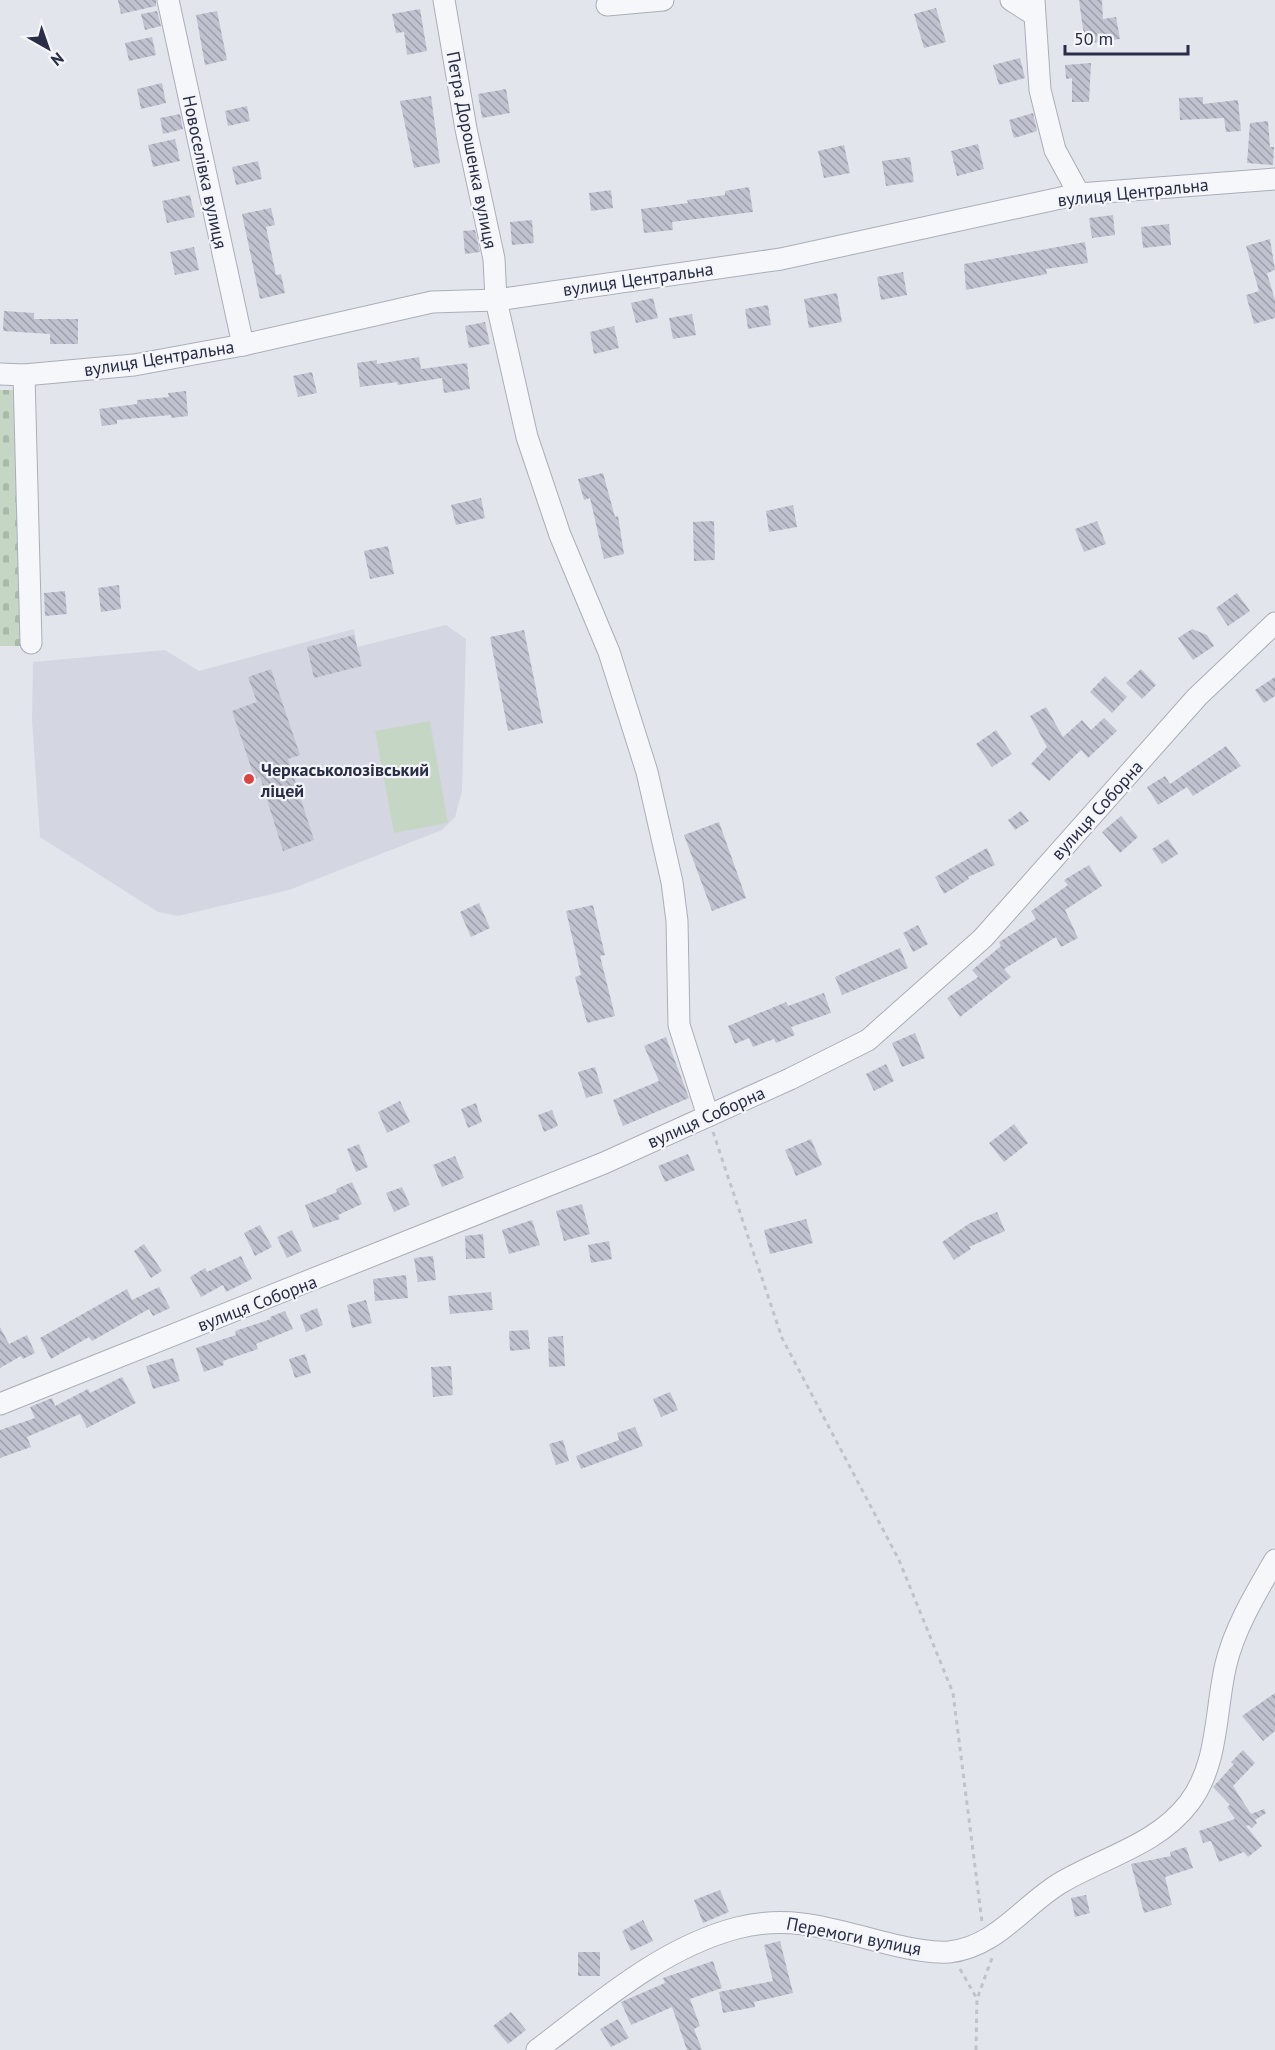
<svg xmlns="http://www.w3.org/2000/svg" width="1275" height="2050" font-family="'PT Sans',sans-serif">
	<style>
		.built { fill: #d4d7e1 }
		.cemetery { fill: url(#cemetery-stones) }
		.pitch { fill: #c5d7c4 }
		.building { fill: url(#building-back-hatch) }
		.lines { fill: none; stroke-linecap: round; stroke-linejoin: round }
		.minor-casing { stroke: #abaeba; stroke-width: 23 }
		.path { stroke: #c1c3cb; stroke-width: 3; stroke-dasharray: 4.5 4.5; stroke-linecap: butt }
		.minor { stroke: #f6f7fa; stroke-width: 21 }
		.poi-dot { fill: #d94541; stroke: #f3f5f9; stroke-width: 2 }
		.labels { text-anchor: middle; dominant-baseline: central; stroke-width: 4.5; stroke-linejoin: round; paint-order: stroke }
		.street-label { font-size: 18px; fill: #292e46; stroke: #f3f5f9 }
		.poi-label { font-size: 18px; font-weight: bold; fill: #292e46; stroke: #f3f5f9; text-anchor: start }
	</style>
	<defs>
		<pattern id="cemetery-stones" width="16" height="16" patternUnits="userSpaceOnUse" patternTransform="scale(1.5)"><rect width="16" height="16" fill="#c5d7c4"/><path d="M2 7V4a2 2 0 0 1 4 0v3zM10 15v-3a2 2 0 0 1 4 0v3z" fill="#a9b9aa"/></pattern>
		<pattern id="building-back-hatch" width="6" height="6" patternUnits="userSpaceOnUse" patternTransform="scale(1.5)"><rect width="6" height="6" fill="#c0c3cf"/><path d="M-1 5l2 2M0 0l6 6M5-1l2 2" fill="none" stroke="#9c9faa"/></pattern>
	</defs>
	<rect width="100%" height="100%" fill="#e3e5ec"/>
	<!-- built -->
	<polygon class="built" points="446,625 466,639 462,791 455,817 442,830 289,890 178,916 158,912 40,837 32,720 33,662 165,650 199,671 354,629 357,647"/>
	<!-- cemetery -->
	<polygon class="cemetery" points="0,390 17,390 23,646 0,646"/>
	<!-- pitch -->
	<polygon class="pitch" points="430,721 448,823 394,833 375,731"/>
	<!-- building -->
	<g class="building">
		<polygon points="118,0 156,0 156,6 121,14"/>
		<polygon points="1079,0 1102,0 1103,19 1116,17 1120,39 1085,44"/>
		<polygon points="936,8 946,42 924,48 914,14"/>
		<polygon points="420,9 427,51 407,55 404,32 396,33 392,14"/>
		<polygon points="157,11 161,26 145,30 141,14"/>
		<polygon points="217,11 227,60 205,65 196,15"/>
		<polygon points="152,37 156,55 129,61 125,43"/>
		<polygon points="1020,58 1025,78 999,85 993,65"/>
		<polygon points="1091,63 1089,102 1072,102 1072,78 1066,79 1065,65"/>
		<polygon points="162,83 166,103 141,109 137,89"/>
		<polygon points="506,89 510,113 482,118 478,94"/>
		<polygon points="431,96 440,163 414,168 400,101"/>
		<polygon points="1203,97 1203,104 1238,100 1241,131 1226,132 1224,118 1180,120 1179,98"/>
		<polygon points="247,106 250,121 228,126 225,111"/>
		<polygon points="1033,113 1037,131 1014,138 1009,120"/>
		<polygon points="180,114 183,129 163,134 160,118"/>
		<polygon points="1268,121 1270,147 1274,147 1273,165 1247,163 1250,123"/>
		<polygon points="175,139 180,161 153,167 148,145"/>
		<polygon points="978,144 984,169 957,176 951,151"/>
		<polygon points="844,145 850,173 824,178 818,151"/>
		<polygon points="910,157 914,182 886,186 882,161"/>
		<polygon points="258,161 262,179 236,185 232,167"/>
		<polygon points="749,187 753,212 672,222 673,230 644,233 641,209 688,203 687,200 725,195 725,191"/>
		<polygon points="611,190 613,208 591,211 589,193"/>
		<polygon points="190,195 195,217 167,223 162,201"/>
		<polygon points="271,208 275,225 266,227 276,275 281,274 285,293 260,299 242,214"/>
		<polygon points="1113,215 1115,235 1092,238 1089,218"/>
		<polygon points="532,220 534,243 512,245 510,222"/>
		<polygon points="1169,224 1171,245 1143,248 1141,227"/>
		<polygon points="475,230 480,252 465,254 463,231"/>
		<polygon points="1270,239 1275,270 1267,273 1275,300 1275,318 1254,324 1246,295 1259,291 1246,246"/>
		<polygon points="1085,242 1088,263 1046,269 1047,274 966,290 964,264"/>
		<polygon points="194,247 199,270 175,275 170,252"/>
		<polygon points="903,272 907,295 881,300 877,277"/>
		<polygon points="837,293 842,322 809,328 804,299"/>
		<polygon points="653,298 658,318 636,323 631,303"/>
		<polygon points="768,305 771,325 748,329 745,309"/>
		<polygon points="4,311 34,313 34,319 78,319 78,344 50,344 50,334 3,331"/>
		<polygon points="692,314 696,335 673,339 669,318"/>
		<polygon points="485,322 490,344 469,348 465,326"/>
		<polygon points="614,326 619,348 594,354 590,332"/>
		<polygon points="419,357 421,369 467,363 470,389 444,393 442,378 398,385 397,382 360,387 357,363 377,360 377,364"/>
		<polygon points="312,372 317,393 298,397 293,376"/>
		<polygon points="186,391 188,416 171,418 171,415 117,420 117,424 102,426 99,409 137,404 137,400 169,397 168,393"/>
		<polygon points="603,473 615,517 618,516 624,554 604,559 590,498 584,500 578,479"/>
		<polygon points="481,498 485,518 456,525 451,505"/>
		<polygon points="793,505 797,527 769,532 766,511"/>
		<polygon points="714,521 715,560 694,561 693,522"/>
		<polygon points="1097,521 1106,544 1084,552 1075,529"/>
		<polygon points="388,546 394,574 370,579 364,551"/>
		<polygon points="119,585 121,609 101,612 98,588"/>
		<polygon points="65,591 67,614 45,616 44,593"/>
		<polygon points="1237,593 1250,611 1228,626 1216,608"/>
		<polygon points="1192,629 1207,635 1214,646 1193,660 1178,638"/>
		<polygon points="524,630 543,723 508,731 490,637"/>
		<polygon points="354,635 362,666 314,678 307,647"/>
		<polygon points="271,669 300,755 288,759 314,840 283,851 260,777 255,779 232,711 257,702 248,677"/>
		<polygon points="1141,669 1156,685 1142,699 1126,683"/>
		<polygon points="1105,676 1127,697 1112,713 1090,692"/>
		<polygon points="1275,677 1275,696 1264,703 1255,690"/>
		<polygon points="1046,707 1063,737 1082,720 1091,730 1104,718 1117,731 1088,758 1081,750 1049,781 1031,764 1047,747 1030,716"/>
		<polygon points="996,730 1012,754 992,767 976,744"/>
		<polygon points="1226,746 1241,766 1193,796 1187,787 1158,805 1147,787 1165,776 1170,784"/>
		<polygon points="1021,811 1029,821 1015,830 1008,820"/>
		<polygon points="1121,816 1138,837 1120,853 1102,832"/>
		<polygon points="719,822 746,898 712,911 684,835"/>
		<polygon points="1168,839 1178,854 1162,864 1152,849"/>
		<polygon points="987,848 995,865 968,877 969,879 944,894 935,877"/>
		<polygon points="1089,865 1102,886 1065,910 1078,938 1061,947 1056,937 1004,969 1011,977 960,1017 947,998 978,977 972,970 1001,946 999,942 1036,919 1031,911 1068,885 1064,880"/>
		<polygon points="479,903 490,928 471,937 460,912"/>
		<polygon points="593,905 605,955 600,956 615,1016 587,1023 575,977 581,975 566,911"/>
		<polygon points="918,925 928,944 913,952 903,933"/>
		<polygon points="900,948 908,968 842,995 835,977"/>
		<polygon points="824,993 831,1013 791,1027 795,1035 776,1043 774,1039 753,1047 749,1038 735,1044 728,1026 786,1002 788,1006"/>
		<polygon points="915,1033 925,1058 902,1067 892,1043"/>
		<polygon points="666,1037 689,1098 623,1126 613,1100 659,1081 644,1046"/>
		<polygon points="886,1064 894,1081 874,1091 866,1074"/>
		<polygon points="595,1067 603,1093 586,1098 578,1072"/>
		<polygon points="400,1101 410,1122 387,1133 378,1112"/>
		<polygon points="476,1103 482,1122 468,1128 461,1109"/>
		<polygon points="552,1110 558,1126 544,1132 538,1115"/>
		<polygon points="1014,1124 1028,1143 1004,1162 989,1143"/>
		<polygon points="811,1139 822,1165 796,1176 785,1150"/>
		<polygon points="359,1144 368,1167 356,1172 347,1149"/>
		<polygon points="688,1154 695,1170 665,1182 658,1166"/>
		<polygon points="455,1156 464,1178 442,1187 433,1165"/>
		<polygon points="352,1182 362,1204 338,1215 340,1219 313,1228 305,1205 337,1192 336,1189"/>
		<polygon points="402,1187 410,1205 394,1212 386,1193"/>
		<polygon points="582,1204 590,1234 564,1241 556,1211"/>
		<polygon points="997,1212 1005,1231 969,1247 971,1249 954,1260 942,1242 970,1223"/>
		<polygon points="806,1219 813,1243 770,1254 764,1230"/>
		<polygon points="532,1220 540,1245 509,1254 502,1230"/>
		<polygon points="260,1225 272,1247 255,1256 244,1233"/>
		<polygon points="292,1230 302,1251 287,1258 277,1237"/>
		<polygon points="483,1234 485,1258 466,1259 465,1236"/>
		<polygon points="609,1241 612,1259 591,1263 588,1245"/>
		<polygon points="144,1244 162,1271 151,1278 134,1251"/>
		<polygon points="241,1256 252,1279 226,1292 223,1285 201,1297 190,1277 205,1268 207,1272"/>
		<polygon points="433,1256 436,1280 418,1282 414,1258"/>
		<polygon points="406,1275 408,1298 375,1301 373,1279"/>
		<polygon points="159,1287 170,1308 153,1316 149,1309 92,1341 89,1337 51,1359 40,1338 127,1289 132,1300"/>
		<polygon points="491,1292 493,1310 450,1314 448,1296"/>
		<polygon points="366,1300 372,1323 352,1328 347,1305"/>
		<polygon points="317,1308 323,1325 306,1332 300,1315"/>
		<polygon points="285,1311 293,1329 256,1344 258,1349 223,1361 224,1365 204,1372 196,1348 236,1335 235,1331 271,1319 270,1317"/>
		<polygon points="0,1327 9,1344 27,1335 35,1353 23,1359 21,1356 0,1368"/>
		<polygon points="528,1330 530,1349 510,1351 509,1331"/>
		<polygon points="563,1336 565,1366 549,1367 548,1337"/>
		<polygon points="305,1354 311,1373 295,1378 289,1359"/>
		<polygon points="173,1358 180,1381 153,1389 146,1366"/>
		<polygon points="451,1366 453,1395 433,1397 431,1367"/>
		<polygon points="122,1377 136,1403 87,1428 80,1414 27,1437 31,1447 0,1458 0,1430 35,1418 30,1407 52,1398 55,1406 88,1389 90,1393"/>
		<polygon points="670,1392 678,1410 661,1417 653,1399"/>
		<polygon points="635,1427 643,1446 581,1469 576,1456 619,1440 617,1433"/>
		<polygon points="563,1440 569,1461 556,1465 549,1444"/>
		<polygon points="1275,1693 1275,1731 1263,1741 1242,1716"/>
		<polygon points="1243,1750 1255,1763 1233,1786 1251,1814 1264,1809 1266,1813 1255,1820 1257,1823 1252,1828 1249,1825 1246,1826 1262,1846 1248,1857 1244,1852 1219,1862 1211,1841 1203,1843 1199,1831 1235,1819 1227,1807 1230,1805 1213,1787 1234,1764 1231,1762"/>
		<polygon points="1186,1847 1193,1868 1165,1877 1172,1905 1144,1913 1131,1864 1171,1856 1170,1852"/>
		<polygon points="720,1890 729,1912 703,1923 694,1900"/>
		<polygon points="1086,1895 1090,1913 1075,1917 1071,1898"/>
		<polygon points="643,1920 653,1941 631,1951 622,1931"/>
		<polygon points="780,1941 793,1993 754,2002 755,2007 723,2013 719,1992 773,1981 764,1945"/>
		<rect x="578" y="1952" width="22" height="24"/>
		<polygon points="713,1961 722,1988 690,1999 700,2026 694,2029 702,2050 687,2050 672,2007 631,2025 621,2002 665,1983 663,1978"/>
		<polygon points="511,2012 526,2030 508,2044 493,2026"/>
		<polygon points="618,2019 629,2038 611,2047 600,2029"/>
	</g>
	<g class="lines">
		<defs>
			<g id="minor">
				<polyline points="168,0 243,345"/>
				<polyline points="444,0 466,129 494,259 496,300 527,437 560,535 609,652 647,772 672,882 677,921 679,1025 708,1116"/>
				<polyline points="1011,0 1033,14"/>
				<polyline points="1034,0 1040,90 1055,150 1079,194"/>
				<polyline points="607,5 663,0"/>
				<polyline points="0,374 24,375 134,365 243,345 432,302 496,300 781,259 1079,194 1275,179"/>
				<polyline points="24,375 31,643"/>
				<polyline points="0,1404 604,1163 790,1079 868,1040 983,938 1197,697 1275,623"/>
				<path d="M537,2050C598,2004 661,1948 737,1928C795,1913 839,1932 894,1945C911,1949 931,1953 949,1952C997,1947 1024,1904 1062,1882C1105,1857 1158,1844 1189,1803C1219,1764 1215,1710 1226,1664C1235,1627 1256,1593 1275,1560"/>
			</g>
		</defs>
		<!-- minor casing -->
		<use href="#minor" class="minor-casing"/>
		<!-- path -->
		<g class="path">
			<polyline points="713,1132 782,1338 899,1560 953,1693 982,1922"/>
			<polyline points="960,1969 977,1999"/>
			<polyline points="976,2050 977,1999 992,1958"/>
		</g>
		<!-- minor -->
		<use href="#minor" class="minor"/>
	</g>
	<!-- markers -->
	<circle class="poi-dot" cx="249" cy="779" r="6"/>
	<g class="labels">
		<!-- street labels -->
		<g class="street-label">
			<text transform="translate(472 150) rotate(79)">Петра Дорошенка вулиця</text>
			<text transform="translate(205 172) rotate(78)">Новоселівка вулиця</text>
			<text transform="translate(1133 192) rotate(-6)">вулиця Центральна</text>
			<text transform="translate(638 279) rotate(-8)">вулиця Центральна</text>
			<text transform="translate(159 358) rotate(-9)">вулиця Центральна</text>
			<text transform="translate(1097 810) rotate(-48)">вулиця Соборна</text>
			<text transform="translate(706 1117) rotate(-24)">вулиця Соборна</text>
			<text transform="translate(257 1303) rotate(-21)">вулиця Соборна</text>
			<text transform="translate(854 1936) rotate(11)">Перемоги вулиця</text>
		</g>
		<!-- poi labels -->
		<g class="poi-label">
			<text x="261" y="769">Черкаськолозівський<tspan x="261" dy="21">ліцей</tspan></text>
		</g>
	</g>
	<!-- north arrow -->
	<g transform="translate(48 48) rotate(140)" stroke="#f3f5f9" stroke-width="4.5" paint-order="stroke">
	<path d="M0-4.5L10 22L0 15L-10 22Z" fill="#292e46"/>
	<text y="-9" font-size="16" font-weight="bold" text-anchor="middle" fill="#292e46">N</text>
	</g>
	<!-- scale -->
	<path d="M1065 45v9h123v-9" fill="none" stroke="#292e46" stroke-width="3"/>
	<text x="1074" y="45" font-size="18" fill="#292e46" stroke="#f3f5f9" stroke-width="4.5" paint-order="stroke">50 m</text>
</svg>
